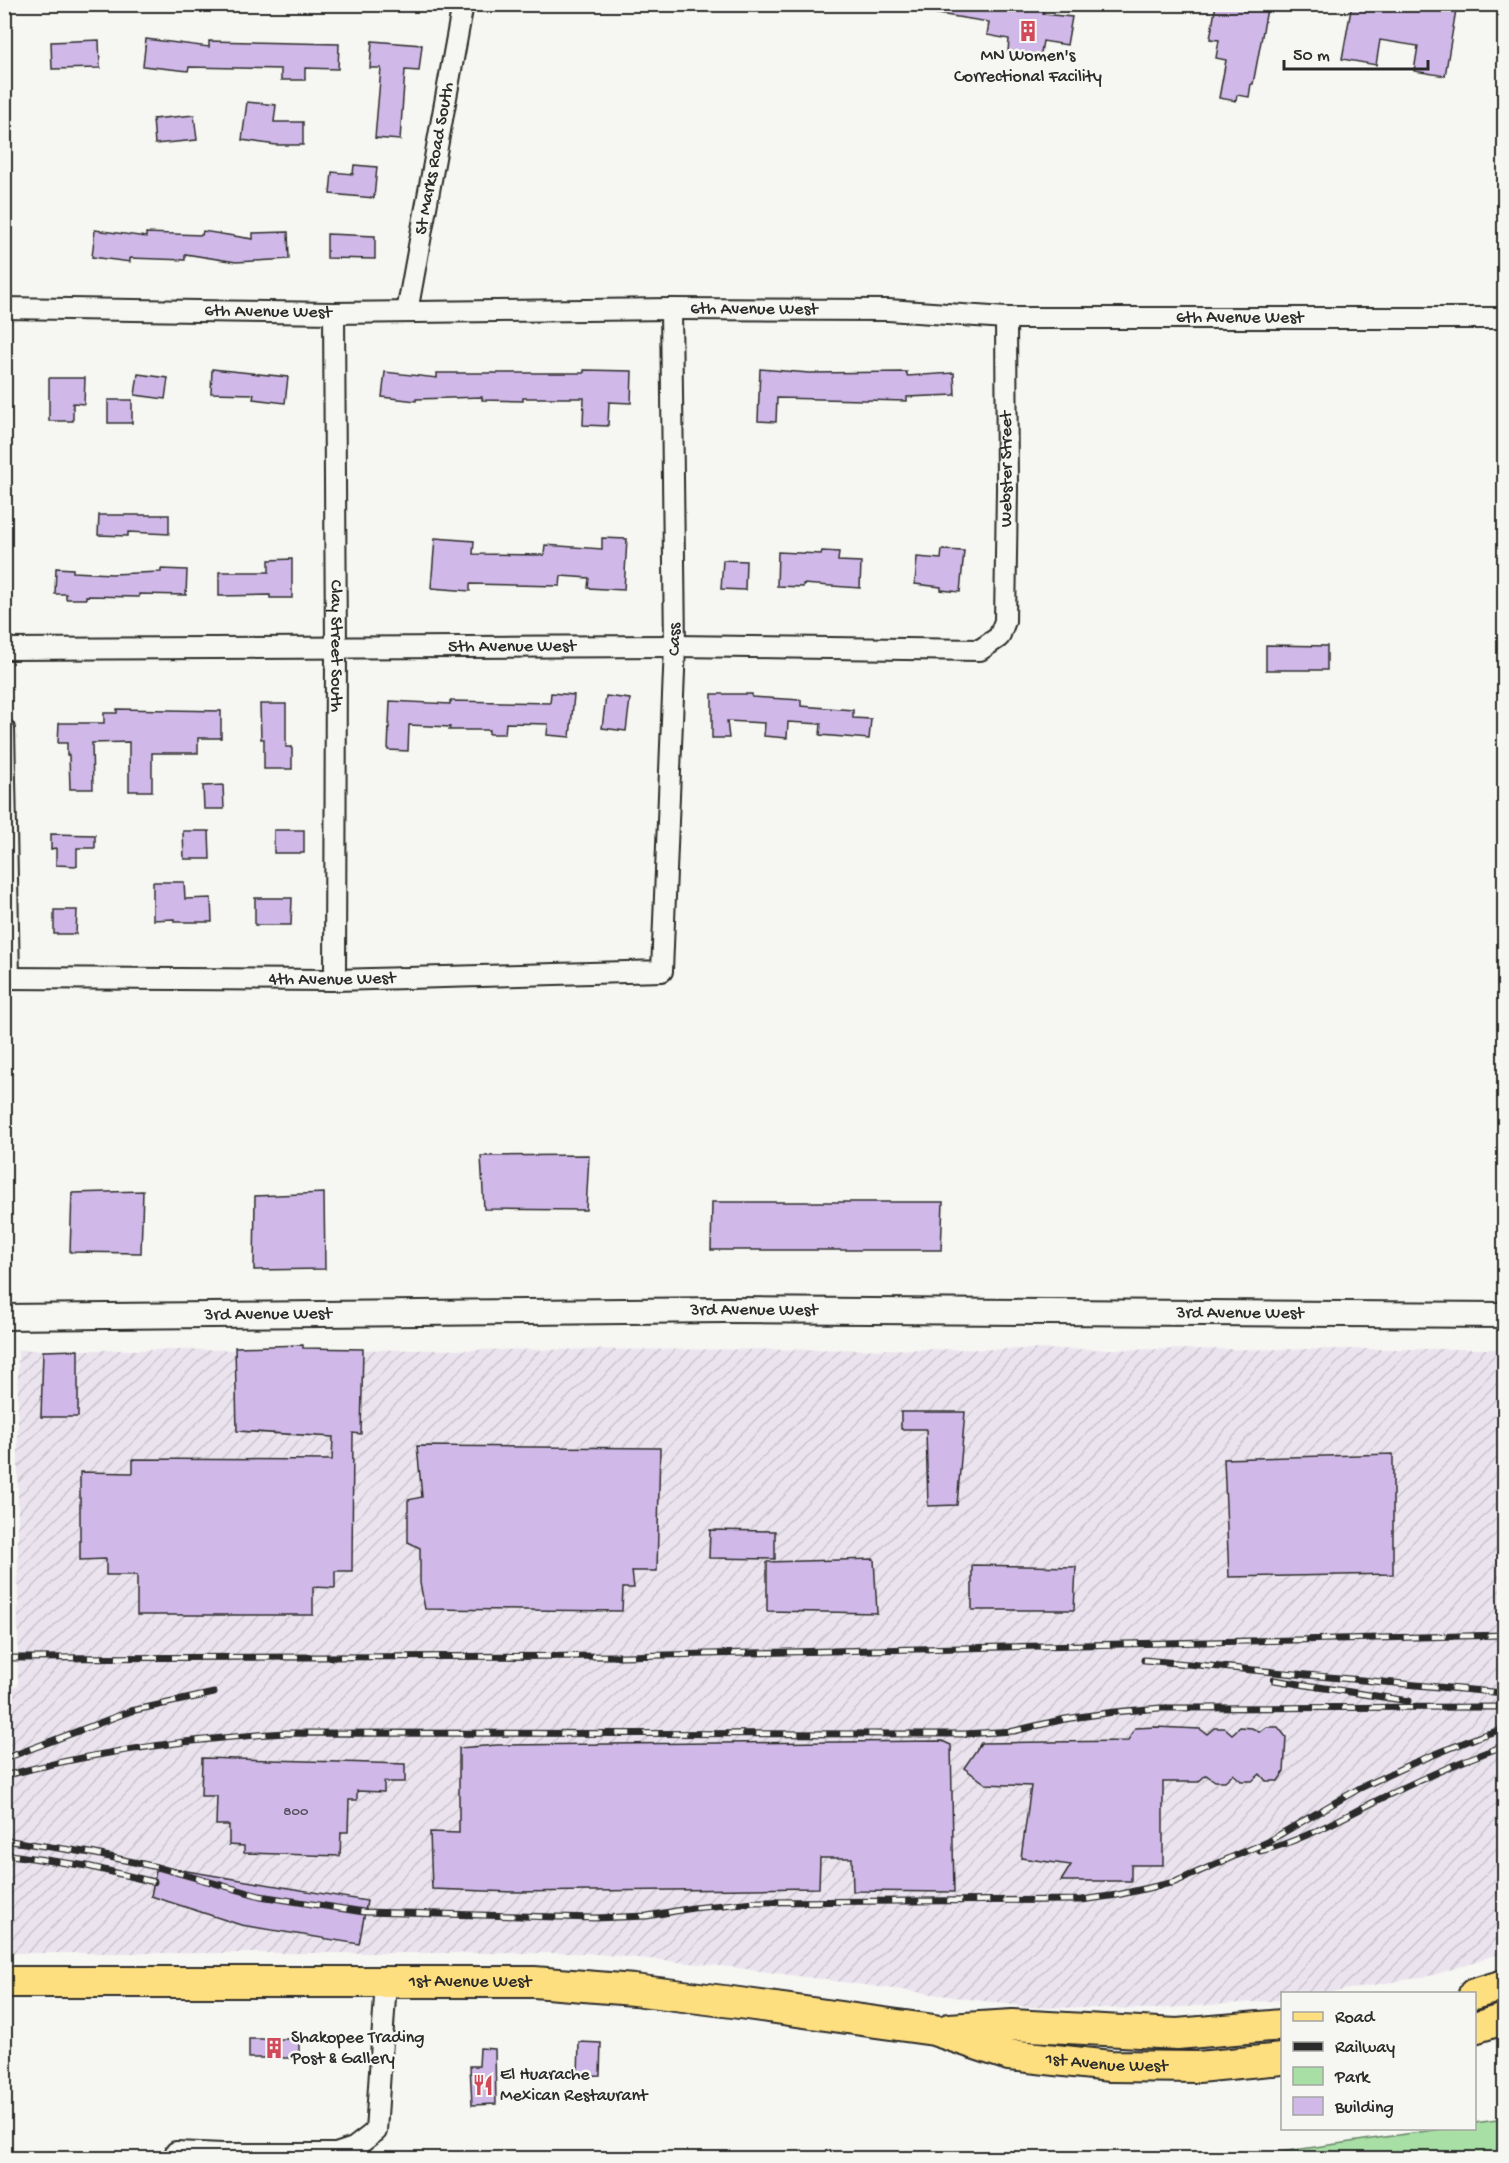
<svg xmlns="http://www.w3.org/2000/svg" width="1509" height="2163" font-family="'Gochi Hand',sans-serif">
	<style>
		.industrial { fill: url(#industrial-furrows) }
		.green { fill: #a7dfa4; stroke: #698568; stroke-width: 1.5 }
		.building { fill: #d0b9e8; stroke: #2b2b2b; stroke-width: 1.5 }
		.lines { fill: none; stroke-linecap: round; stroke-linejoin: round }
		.minor-casing { stroke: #2b2b2b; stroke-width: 24 }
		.tertiary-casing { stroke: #2b2b2b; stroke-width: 28 }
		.primary-casing { stroke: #2b2b2b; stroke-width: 34 }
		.minor { stroke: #f6f6f2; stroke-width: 20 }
		.tertiary { stroke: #f6f6f2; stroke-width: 24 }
		.primary { stroke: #fedf80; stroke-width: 30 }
		.rail-casing { stroke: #2b2b2b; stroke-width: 7 }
		.rail { stroke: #f6f6f2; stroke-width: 4.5; stroke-dasharray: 14; stroke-linecap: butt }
		.labels { text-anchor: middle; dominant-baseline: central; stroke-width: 5; stroke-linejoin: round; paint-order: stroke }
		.number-label { font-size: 15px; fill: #544e5a }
		.poi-label { font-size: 18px; fill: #2b2b2b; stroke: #f6f6f2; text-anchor: start }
		.street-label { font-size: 18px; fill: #2b2b2b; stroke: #f6f6f2 }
	</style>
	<defs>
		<pattern id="industrial-furrows" width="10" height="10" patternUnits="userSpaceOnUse" patternTransform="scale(1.5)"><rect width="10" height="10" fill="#ebe4ef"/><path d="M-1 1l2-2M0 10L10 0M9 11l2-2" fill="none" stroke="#cac4cd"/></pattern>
	</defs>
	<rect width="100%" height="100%" fill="#f6f6f2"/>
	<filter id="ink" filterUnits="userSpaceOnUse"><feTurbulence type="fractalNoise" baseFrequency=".0167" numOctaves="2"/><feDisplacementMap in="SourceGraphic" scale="12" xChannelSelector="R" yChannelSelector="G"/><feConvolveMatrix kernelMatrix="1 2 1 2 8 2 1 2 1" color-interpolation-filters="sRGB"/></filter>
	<g filter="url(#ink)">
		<!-- industrial -->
		<polygon class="industrial" points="1504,1349 1504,1952 1434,1975 1326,1993 1282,1994 1282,2000 1155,2009 1028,2007 731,1967 586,1953 5,1953 4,1687 18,1686 18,1350"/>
		<!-- green -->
		<polygon class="green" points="1504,2119 1504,2158 1238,2158 1441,2129 1474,2128 1475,2123"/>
		<!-- building -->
		<g class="building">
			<polygon points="934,4 1045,4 1043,14 1072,17 1067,45 1043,41 1040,58 1008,52 1009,39 987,35 989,22 933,13"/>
			<polygon points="1216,4 1268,4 1253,84 1251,84 1249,97 1237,95 1236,101 1219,98 1226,60 1216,58 1219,40 1210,39"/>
			<polygon points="1352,4 1457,4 1445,76 1414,71 1418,46 1380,40 1376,65 1342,59"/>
			<polygon points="146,39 209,47 209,41 339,44 338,69 305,68 305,80 281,80 281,69 189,67 188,71 143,66"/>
			<polygon points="99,40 100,68 52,69 51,42"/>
			<polygon points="372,41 422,45 419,71 405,70 400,140 375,138 381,68 370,68"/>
			<polygon points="247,102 276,105 274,122 303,122 303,145 276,145 242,140"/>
			<polygon points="194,115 197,140 155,144 153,119"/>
			<polygon points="354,165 377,167 374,198 330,194 332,172 353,174"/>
			<polygon points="95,230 146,237 146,233 202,235 203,231 253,239 253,233 288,232 289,259 236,262 185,254 185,260 130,258 130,262 92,257"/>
			<polygon points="327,234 375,236 375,259 327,258"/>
			<polygon points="212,369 288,377 285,403 253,399 254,394 211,393"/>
			<polygon points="760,369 809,373 907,372 907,376 954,373 955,395 907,397 907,401 777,398 776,422 758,421"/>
			<polygon points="584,370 632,371 631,403 609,402 608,426 583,425 584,398 523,398 523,401 482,400 482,397 416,399 416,401 382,397 385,372 437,378 437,373 584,373"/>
			<polygon points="138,374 168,378 165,399 135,395"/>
			<polygon points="49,378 85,378 84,404 73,403 73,421 49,421"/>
			<rect x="108" y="400" width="24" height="23"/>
			<polygon points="99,515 169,515 169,534 128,532 128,536 98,535"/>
			<polygon points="435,538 474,541 473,554 544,555 545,545 602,549 602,538 627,539 624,590 588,588 589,578 561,576 560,586 470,584 470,591 431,588"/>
			<polygon points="942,550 964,551 960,592 941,590 941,587 915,584 917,557 941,559"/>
			<polygon points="822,551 839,552 838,561 861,562 860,588 803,584 803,587 777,586 778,552 821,554"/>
			<polygon points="292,559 292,598 270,598 270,595 219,596 219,572 269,572 269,560"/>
			<polygon points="723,560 746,561 745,590 721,589"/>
			<polygon points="56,568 73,569 73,572 112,574 161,572 161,569 187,570 186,595 139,594 139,597 86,596 86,599 66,599 66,594 55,594"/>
			<polygon points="1266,645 1327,646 1327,670 1266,670"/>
			<polygon points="551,693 574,695 570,737 547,735 548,724 506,723 505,734 489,734 489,730 449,730 450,727 409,725 408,751 388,750 390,701 450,704 450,701 550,703"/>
			<polygon points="712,694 752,694 752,697 801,700 801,706 853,710 853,718 871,719 869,739 820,735 821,724 788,722 787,738 764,736 765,723 727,721 729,738 712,738"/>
			<polygon points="606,696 630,699 626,731 602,728"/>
			<polygon points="260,704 286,704 286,747 292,747 292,769 264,769 264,739 261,739"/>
			<polygon points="117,709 221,711 221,738 198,738 198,753 152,753 152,791 129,791 129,742 92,743 93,789 70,789 69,755 67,755 67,743 58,743 59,723 104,723 104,713 117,713"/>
			<polygon points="223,785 224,809 204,809 203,786"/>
			<rect x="274" y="830" width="30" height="23"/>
			<polygon points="183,831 209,831 210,859 184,859"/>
			<polygon points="51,834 95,835 95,848 77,848 77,866 56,865 56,848 51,849"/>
			<polygon points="153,882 184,882 185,899 211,898 212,922 174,922 174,919 153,920"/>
			<polygon points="255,898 292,898 291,925 255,925"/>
			<polygon points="54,910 77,910 76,934 54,934"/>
			<polygon points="589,1155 586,1210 484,1209 481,1156"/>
			<polygon points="143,1191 141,1253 70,1252 72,1193"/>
			<polygon points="324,1193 325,1269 254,1270 255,1196"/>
			<polygon points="712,1202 943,1202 941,1250 711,1250"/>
			<polygon points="303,1345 303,1348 363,1349 361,1434 353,1433 352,1571 335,1571 335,1588 313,1587 313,1615 137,1615 137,1575 106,1575 106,1559 80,1560 80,1472 133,1473 133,1459 332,1460 333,1437 237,1431 235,1347"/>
			<polygon points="78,1350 78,1417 41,1417 43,1351"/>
			<polygon points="901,1412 965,1412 957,1505 928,1506 926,1429 901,1429"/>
			<polygon points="417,1446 660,1448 657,1571 632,1571 634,1588 623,1588 622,1611 425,1609 420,1583 420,1548 408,1542 408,1500 422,1497"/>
			<polygon points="1393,1454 1393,1574 1229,1577 1224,1459"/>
			<polygon points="710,1530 775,1531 775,1559 709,1558"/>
			<polygon points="874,1559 877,1613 767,1611 767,1562"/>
			<polygon points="972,1565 1076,1567 1074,1610 972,1610"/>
			<polygon points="1156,1727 1200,1729 1207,1734 1214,1728 1225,1728 1232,1734 1240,1727 1252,1728 1259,1732 1266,1727 1278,1727 1286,1737 1284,1772 1278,1781 1266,1781 1260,1774 1252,1781 1241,1781 1233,1774 1225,1781 1215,1781 1206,1775 1198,1782 1163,1782 1163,1865 1131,1865 1131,1881 1061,1881 1071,1865 1021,1858 1031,1786 986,1784 964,1768 981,1743 1128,1741 1135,1728"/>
			<polygon points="942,1741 951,1745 954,1892 853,1891 852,1858 820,1858 819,1888 513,1892 432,1889 430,1832 459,1833 459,1748 497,1745"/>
			<polygon points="202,1758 405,1764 405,1782 384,1782 384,1792 357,1791 357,1800 349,1800 348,1832 341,1832 340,1856 244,1853 244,1846 229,1845 229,1825 216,1825 217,1796 201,1796"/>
			<polygon points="157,1866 367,1901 359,1944 241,1925 151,1896"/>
			<rect x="249" y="2039" width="50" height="19"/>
			<polygon points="579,2042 601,2043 600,2075 578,2076"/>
			<polygon points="480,2048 495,2049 496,2104 472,2105 470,2066 479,2066"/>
		</g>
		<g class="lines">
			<defs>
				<g id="minor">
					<path id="s1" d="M4,308L334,313L671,309L888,310L1006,318H1504"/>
					<path id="s2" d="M407,312L463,4"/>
					<path id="s3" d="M334,313L336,647L335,980"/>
					<path id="s4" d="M4,649L675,646L980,650L999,637L1005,621L1007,489L1006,318"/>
					<polyline points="4,729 9,978"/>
					<path id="s5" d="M4,978L335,980L662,971L675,646L671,309"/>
					<polyline points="176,2152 223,2154 336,2154 354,2148 376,2131 386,1982"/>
				</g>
				<g id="tertiary">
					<path id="s6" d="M4,1317L725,1310L1504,1315"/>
				</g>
				<g id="primary">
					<path id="s7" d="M4,1982H534L634,1990L732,2002L934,2030L1009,2055L1110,2066L1198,2067L1282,2059"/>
					<polyline points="1474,1994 1504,1985"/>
					<polyline points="1474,2028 1504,2019"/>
					<polyline points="949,2029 1012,2025 1177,2034 1282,2025"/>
				</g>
			</defs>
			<!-- minor casing -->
			<use href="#minor" class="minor-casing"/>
			<!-- tertiary casing -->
			<use href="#tertiary" class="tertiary-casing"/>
			<!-- primary casing -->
			<use href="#primary" class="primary-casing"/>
			<!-- minor -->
			<use href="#minor" class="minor"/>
			<!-- tertiary -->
			<use href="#tertiary" class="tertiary"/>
			<!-- primary -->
			<use href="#primary" class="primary"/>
			<defs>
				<g id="rail">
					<polyline points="4,1658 624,1656 1504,1635"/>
					<polyline points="1144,1660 1504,1693"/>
					<polyline points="1274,1680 1408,1701"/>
					<polyline points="4,1759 131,1711 214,1693"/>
					<path d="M4,1776C96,1751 191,1739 286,1733L964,1734L1014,1731L1065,1719L1114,1712L1160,1708L1504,1707"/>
					<polyline points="4,1840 91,1853 157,1867 260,1896 364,1912 595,1918 647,1916 693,1908 755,1902 1082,1900 1117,1895 1175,1882 1267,1842 1360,1788 1411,1764 1483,1735 1504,1729"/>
					<path d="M1260,1851C1299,1842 1334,1822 1370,1804C1414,1782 1457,1762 1504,1746"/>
					<polyline points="4,1854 87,1866 154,1882"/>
				</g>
			</defs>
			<!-- rail casing -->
			<use href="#rail" class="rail-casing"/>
			<!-- rail -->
			<use href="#rail" class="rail"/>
		</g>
	</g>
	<!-- icons -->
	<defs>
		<symbol id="building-bare" viewBox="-9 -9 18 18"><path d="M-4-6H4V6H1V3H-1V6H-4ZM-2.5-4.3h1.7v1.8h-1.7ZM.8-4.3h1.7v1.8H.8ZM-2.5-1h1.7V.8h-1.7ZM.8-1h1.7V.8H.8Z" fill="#d1495b" stroke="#f6f6f2" stroke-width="2.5" paint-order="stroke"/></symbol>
		<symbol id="restaurant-bare" viewBox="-9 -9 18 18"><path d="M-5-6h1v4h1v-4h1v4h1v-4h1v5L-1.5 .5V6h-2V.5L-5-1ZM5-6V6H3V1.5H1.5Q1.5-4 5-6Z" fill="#d1495b" stroke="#f6f6f2" stroke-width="2.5" paint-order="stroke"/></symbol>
	</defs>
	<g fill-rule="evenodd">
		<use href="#building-bare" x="1013" y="16" width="30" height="30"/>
		<use href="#building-bare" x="259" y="2033" width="30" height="30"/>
		<use href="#restaurant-bare" x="468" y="2070" width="30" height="30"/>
	</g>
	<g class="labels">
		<!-- number labels -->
		<g class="number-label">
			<text x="296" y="1812">800</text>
		</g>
		<!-- poi labels -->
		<g class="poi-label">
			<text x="1028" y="56" text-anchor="middle">MN Women's<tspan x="1028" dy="21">Correctional Facility</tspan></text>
			<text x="291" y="2038">Shakopee Trading<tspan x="291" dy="21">Post &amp; Gallery</tspan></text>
			<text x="500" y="2075">El Huarache<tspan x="500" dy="21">Mexican Restaurant</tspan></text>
		</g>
		<!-- street labels -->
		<g class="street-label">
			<text stroke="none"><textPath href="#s2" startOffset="156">St Marks Road South</textPath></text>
			<text stroke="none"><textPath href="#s1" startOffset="750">6th Avenue West</textPath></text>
			<text stroke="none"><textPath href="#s1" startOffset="264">6th Avenue West</textPath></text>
			<text stroke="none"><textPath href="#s1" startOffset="1236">6th Avenue West</textPath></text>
			<text stroke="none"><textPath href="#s4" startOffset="1168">Webster Street</textPath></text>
			<text stroke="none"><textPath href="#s5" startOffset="990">Cass</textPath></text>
			<text stroke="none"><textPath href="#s4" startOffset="508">5th Avenue West</textPath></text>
			<text stroke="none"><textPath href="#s3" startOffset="333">Clay Street South</textPath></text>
			<text stroke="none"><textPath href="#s5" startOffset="328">4th Avenue West</textPath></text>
			<text stroke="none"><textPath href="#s6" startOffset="750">3rd Avenue West</textPath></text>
			<text stroke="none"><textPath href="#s6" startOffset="1236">3rd Avenue West</textPath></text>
			<text stroke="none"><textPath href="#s6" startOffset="264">3rd Avenue West</textPath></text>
			<text stroke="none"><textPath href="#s7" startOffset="466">1st Avenue West</textPath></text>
			<text stroke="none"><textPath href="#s7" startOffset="1110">1st Avenue West</textPath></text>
		</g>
	</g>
	<!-- margin -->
	<rect width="1509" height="2163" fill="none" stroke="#f6f6f2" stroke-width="24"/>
	<rect x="12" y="12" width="1485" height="2139" fill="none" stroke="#2b2b2b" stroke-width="2" filter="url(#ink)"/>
	<!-- legend -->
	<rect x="1281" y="1992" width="195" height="138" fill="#f6f6f2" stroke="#a5a5a2" stroke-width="1.5"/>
	<rect x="1293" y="2012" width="30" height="9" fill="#fedf80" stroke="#a5a5a2" stroke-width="1.5"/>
	<text x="1335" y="2022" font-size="18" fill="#2b2b2b">Road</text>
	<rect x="1293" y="2042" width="30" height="9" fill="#2b2b2b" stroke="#a5a5a2" stroke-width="1.5"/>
	<text x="1335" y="2052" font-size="18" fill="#2b2b2b">Railway</text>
	<rect x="1293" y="2067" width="30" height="18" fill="#a7dfa4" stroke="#a5a5a2" stroke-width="1.5"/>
	<text x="1335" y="2082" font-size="18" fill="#2b2b2b">Park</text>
	<rect x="1293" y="2097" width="30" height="18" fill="#d0b9e8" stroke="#a5a5a2" stroke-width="1.5"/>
	<text x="1335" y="2112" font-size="18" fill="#2b2b2b">Building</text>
	<!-- scale -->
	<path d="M1284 60v9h144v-9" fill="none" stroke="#2b2b2b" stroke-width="3"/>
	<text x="1293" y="60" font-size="18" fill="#2b2b2b" stroke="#f6f6f2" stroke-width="4.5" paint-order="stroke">50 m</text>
</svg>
